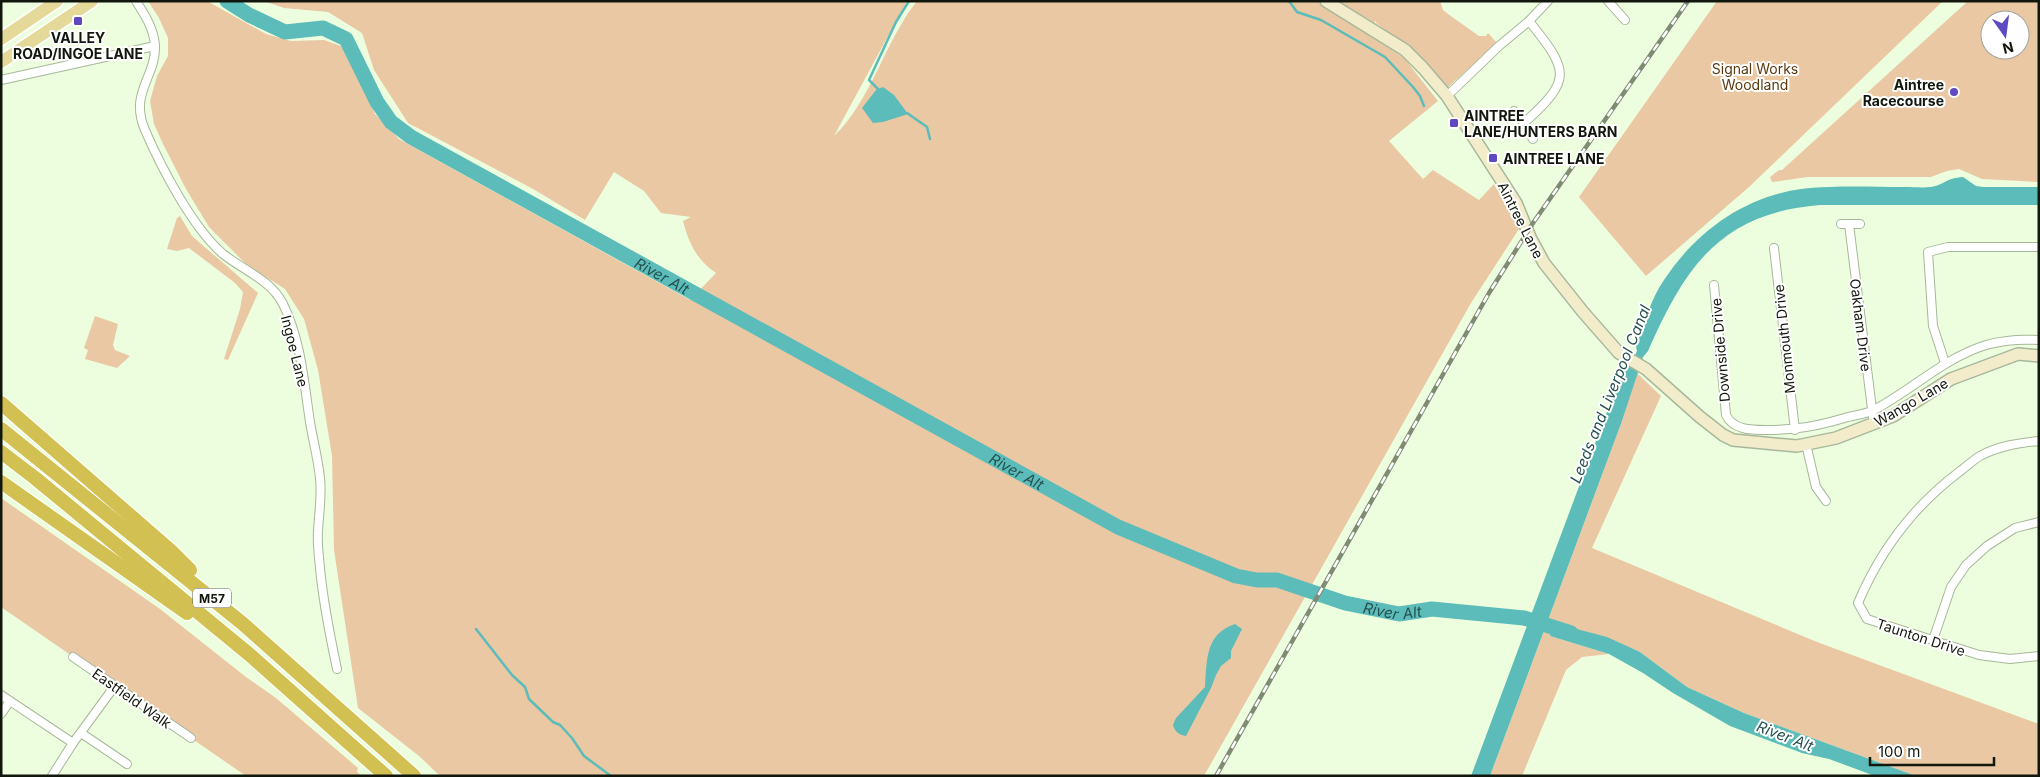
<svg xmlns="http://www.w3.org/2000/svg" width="2040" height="777" font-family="Inter,sans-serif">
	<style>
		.green { fill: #eac8a4; fill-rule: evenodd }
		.water { fill: #5cbcb9 }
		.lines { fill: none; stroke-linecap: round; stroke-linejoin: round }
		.stream { stroke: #5cbcb9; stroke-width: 2.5 }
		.river { stroke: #5cbcb9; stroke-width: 15 }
		.street-casing { stroke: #a7b89a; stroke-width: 10 }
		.secondary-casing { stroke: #a7b89a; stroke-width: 14 }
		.primary-casing { stroke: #fff; stroke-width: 15 }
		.highway-casing { stroke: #fff; stroke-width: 16 }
		.street { stroke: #fff; stroke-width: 8 }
		.secondary { stroke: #f2eccb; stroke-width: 11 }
		.primary { stroke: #e4d998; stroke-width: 12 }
		.highway { stroke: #d2c053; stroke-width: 14 }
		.rail-casing { stroke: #7f8b75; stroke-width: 4.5 }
		.rail { stroke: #fff; stroke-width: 2.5; stroke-dasharray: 8; stroke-linecap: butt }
		.poi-dot { fill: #5f49c2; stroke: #fff; stroke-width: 2 }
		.labels { text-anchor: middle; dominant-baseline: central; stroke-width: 4; stroke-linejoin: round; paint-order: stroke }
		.shield { fill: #fff; stroke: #585d55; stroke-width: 1 }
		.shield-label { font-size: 12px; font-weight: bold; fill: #11170c }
		.poi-label { font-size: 14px; font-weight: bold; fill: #11170c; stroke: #fff; text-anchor: start }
		.park-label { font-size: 14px; fill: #5a390e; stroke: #fff }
		.street-label { font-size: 14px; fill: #11170c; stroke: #fff }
		.water-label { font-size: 15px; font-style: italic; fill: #25514f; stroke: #fff }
	</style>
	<rect width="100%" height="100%" fill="#edfede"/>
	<!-- green -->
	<g class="green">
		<path d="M148,1H207L266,34L291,41L324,40L344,47L375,114L399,139L690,300L716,273C697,260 689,244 683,221L691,217L661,213L644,191L614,172L585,220L533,189L408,123L374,70L362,33L328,12L284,8L264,1H907L834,136C871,101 885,41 917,1H1317L1404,58L1438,101L1389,141L1423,179L1433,170L1479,200L1494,184L1519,229L1471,303L1204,776H440L419,756L358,708L334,550L332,456L318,370L304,319L285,289L247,265L209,227L186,189L163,144L154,124L150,101L157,76L168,56V38L159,18Z"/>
		<polygon points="1337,1 1440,1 1443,10 1448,14 1479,36 1486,36 1488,33 1497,43 1447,88 1409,47 1376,23 1375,20 1375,23"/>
		<polygon points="1717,1 1943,1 1749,187 1646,276 1579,197"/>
		<path d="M1968,1H2039V182L1982,179L1959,169L1947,171L1931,177H1808L1772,182L1770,177L1779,170H1782ZM1990,20H2020V50H1990Z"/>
		<polygon points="180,216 192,236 258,293 228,360 224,359 240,309 243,292 235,283 189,248 177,251 167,249 177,218"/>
		<polygon points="95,316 118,324 113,345 115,350 130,356 117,368 85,359 88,350 84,348"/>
		<polygon points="1637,373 1661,396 1592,548 1817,642 2039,724 2039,776 1916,776 1744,713 1687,687 1640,652 1554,623 1550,636 1609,654 1582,657 1566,670 1522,776 1490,776 1622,421"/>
		<polygon points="1,498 160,609 246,677 276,698 358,768 357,772 362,776 246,776 1,607"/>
	</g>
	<!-- water -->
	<g class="water">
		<polygon points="883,87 894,95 908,114 883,122 873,123 862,108 876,90"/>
		<path d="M1963,177L1976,186L1983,187H2039V205H1820C1720,213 1685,267 1648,351L1643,357L1622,421L1490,776H1471L1612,398L1627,367L1630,366L1637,351L1636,346C1644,323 1651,299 1664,280C1702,223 1759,187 1829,187C1854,186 1879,187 1905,187C1913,187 1923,188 1931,187C1944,185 1946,178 1963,177Z"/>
		<polygon points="1554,623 1607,637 1640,652 1687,687 1744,713 1916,776 1875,776 1829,759 1802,753 1730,726 1673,693 1643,673 1609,654 1550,636"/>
		<path d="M1235,624L1242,629L1231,651V658L1221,666L1216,675L1211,688L1186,736C1179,735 1175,732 1173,725L1176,718L1205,687C1207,660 1205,634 1235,624Z"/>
	</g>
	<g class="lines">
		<!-- stream -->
		<g class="stream">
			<polyline points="1289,1 1297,12 1321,20 1385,57 1413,87 1420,96 1424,106"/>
			<polyline points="878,89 869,80 896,22 909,1"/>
			<polyline points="907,113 927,127 930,139"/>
			<polyline points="476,629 512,675 525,687 529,699 553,722 560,725 572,738 584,756 611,776"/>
		</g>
		<!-- river -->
		<path class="river" id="s1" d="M227,1L249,15L285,32L323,28L346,39L377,102L391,122L411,137L1118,527L1236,576L1257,580H1277L1345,603L1399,614L1432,609L1524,618L1571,633"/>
		<defs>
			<g id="street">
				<path d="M136,1C145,15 154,29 155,46C156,77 129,93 145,130C161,167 192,227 223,254C243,270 271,280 283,304C301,340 304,383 310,422C313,440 318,459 320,478C322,495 319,513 318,531C317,543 319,556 320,568C323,602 330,636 337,669"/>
				<polyline points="1608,1 1625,20"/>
				<polyline points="1,80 155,46"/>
				<polyline points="1447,96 1499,46 1529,21 1548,1"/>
				<path d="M1514,111L1524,123C1573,79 1569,71 1529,21"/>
				<polyline points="1524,123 1533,139"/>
				<polyline points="1841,224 1860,224"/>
				<polyline points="1849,224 1874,425"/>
				<polyline points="1774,248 1795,430"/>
				<path d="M1714,285L1726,415C1733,430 1751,430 1766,430C1797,430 1818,426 1848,417C1856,415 1866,414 1874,410C1912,390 1944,358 1986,345C2003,340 2021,339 2039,340"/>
				<polyline points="1945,363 1933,326 1928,252 1948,247 2039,247"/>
				<path d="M2039,441C2019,443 1998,446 1980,456C1973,460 1966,467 1959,472C1914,506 1880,551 1858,603L1867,619L1979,655L2010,659L2039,656"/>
				<polyline points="1806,444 1816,487 1826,501"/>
				<polyline points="1933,640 1951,587 1966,565 1987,546 2015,528 2039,522"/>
				<polyline points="73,657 191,738"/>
				<polyline points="1,695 73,743"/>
				<polyline points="1,714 10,701"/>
				<polyline points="81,733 127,764"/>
				<polyline points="52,776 73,743 114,687"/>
			</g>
			<polyline id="secondary" points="1326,1 1405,50 1423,68 1447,96 1516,203 1530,237 1544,263 1583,312 1619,353 1646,369 1700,417 1723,435 1733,440 1797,446 1836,438 1893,416 1951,379 2018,354 2039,356"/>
			<g id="primary">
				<polyline points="1,39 57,1"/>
				<polyline points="1,62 92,1"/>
			</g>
			<g id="highway">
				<polyline points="1,403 171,551 190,570"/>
				<polyline points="1,429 242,623 414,776"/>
				<polyline points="1,452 35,478 250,655 386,776"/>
				<polyline points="1,482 187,613"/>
			</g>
		</defs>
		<!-- street casing -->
		<use href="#street" class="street-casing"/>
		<!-- secondary casing -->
		<use href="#secondary" class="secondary-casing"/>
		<!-- primary casing -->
		<use href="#primary" class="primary-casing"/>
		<!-- highway casing -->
		<use href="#highway" class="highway-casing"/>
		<!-- street -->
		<use href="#street" class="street"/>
		<!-- secondary -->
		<use href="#secondary" class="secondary"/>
		<!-- primary -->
		<use href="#primary" class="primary"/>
		<!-- highway -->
		<use href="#highway" class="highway"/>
		<defs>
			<polyline id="rail" points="1216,776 1489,293 1533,223 1688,1"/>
		</defs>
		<!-- rail casing -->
		<use href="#rail" class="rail-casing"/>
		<!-- rail -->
		<use href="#rail" class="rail"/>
	</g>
	<!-- markers -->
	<g class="poi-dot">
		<rect x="73" y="16" width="10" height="10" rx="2.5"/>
		<circle cx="1954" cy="92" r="5"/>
		<rect x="1449" y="118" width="10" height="10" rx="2.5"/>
		<rect x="1488" y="153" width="10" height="10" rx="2.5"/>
	</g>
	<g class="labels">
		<!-- shield labels -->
		<rect class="shield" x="193" y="588.5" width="38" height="19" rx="4"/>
		<g class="shield-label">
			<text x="212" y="598">M57</text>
		</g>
		<!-- poi labels -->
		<g class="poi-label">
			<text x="78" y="37" text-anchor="middle">VALLEY<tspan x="78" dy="16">ROAD/INGOE LANE</tspan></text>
			<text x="1944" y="84" text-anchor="end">Aintree<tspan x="1944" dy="16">Racecourse</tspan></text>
			<text x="1464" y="115">AINTREE<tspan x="1464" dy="16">LANE/HUNTERS BARN</tspan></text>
			<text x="1503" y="158">AINTREE LANE</text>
		</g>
		<!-- park labels -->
		<g class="park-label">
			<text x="1755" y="68">Signal Works<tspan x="1755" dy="16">Woodland</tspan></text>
		</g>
		<!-- street labels -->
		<g class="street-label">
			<text transform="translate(1521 220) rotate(63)">Aintree Lane</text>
			<text transform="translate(1861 325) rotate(83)">Oakham Drive</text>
			<text transform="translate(1784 339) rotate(-96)">Monmouth Drive</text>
			<text transform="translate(1720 350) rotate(-95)">Downside Drive</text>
			<text transform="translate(295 351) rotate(76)">Ingoe Lane</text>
			<text transform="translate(1911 402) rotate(-30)">Wango Lane</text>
			<text transform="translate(1921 637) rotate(18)">Taunton Drive</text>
			<text transform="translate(132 698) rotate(35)">Eastfield Walk</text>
		</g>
		<!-- water labels -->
		<g class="water-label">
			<text stroke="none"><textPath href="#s1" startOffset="536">River Alt</textPath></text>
			<text transform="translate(1610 394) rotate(-68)">Leeds and Liverpool Canal</text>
			<text stroke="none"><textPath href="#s1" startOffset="941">River Alt</textPath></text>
			<text stroke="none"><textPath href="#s1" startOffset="1346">River Alt</textPath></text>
			<text transform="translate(1785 736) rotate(21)">River Alt</text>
		</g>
	</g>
	<!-- border -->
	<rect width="2040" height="777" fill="none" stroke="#11170c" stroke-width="5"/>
	<!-- north arrow -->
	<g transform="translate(2005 35) rotate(166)"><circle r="24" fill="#ffffff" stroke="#a0a29e"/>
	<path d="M0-4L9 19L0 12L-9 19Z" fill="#5f49c2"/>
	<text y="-8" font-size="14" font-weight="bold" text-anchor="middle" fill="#11170c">N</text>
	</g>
	<!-- scale -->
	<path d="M1870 757v8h124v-8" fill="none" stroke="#11170c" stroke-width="2.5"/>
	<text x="1878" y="757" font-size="15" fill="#11170c" stroke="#ffffff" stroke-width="4" paint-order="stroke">100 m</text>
</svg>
